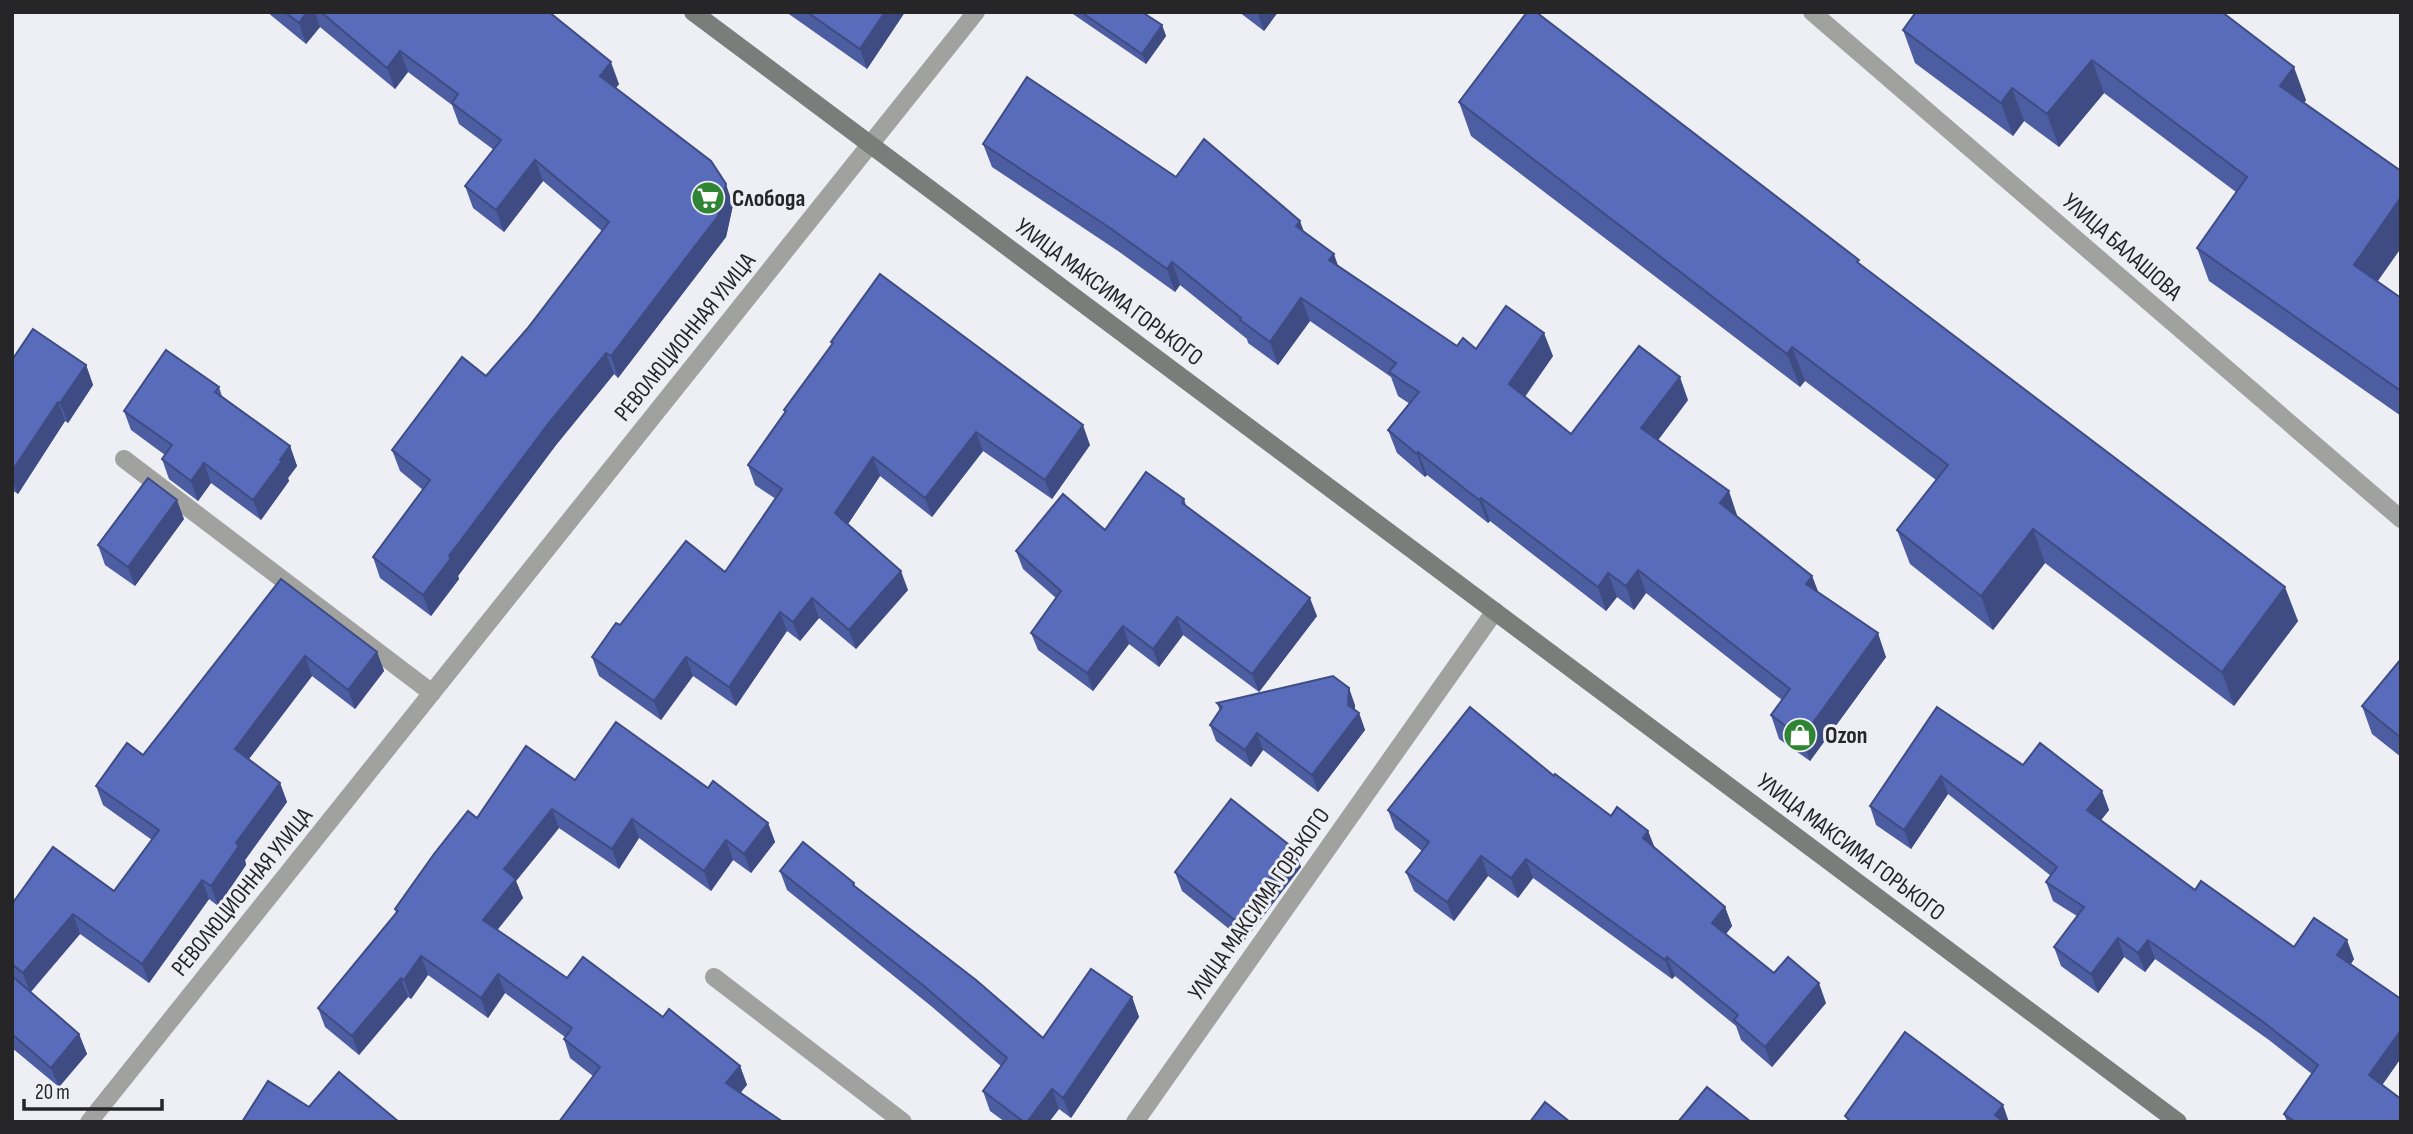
<svg xmlns="http://www.w3.org/2000/svg" width="2413" height="1134" font-family="'Sofia Sans Condensed',sans-serif">
	<style>
		.lines { fill: none; stroke-linecap: round; stroke-linejoin: round }
		.minor { stroke: #a1a2a0; stroke-width: 18 }
		.secondary { stroke: #7b7d7b; stroke-width: 18 }
		.wall { fill: #4d5da1 }
		.shaded-wall { fill: #3e4c83 }
		.building { fill: #596cbb; stroke: #3e4c83; stroke-width: 2 }
		.labels { text-anchor: middle; dominant-baseline: central; stroke-width: 6; stroke-linejoin: round; paint-order: stroke }
		.poi-label { font-size: 24px; font-weight: bold; fill: #262628; stroke: #eeeff5; text-anchor: start }
		.street-label { font-size: 24px; fill: #262628; stroke: #eeeff5 }
	</style>
	<rect width="100%" height="100%" fill="#eeeff5"/>
	<g class="lines">
		<!-- minor -->
		<g class="minor">
			<polyline points="1812,12 2401,519"/>
			<polyline points="124,459 432,693"/>
			<polyline points="714,977 903,1122"/>
			<polyline points="89,1122 976,12"/>
			<polyline points="1135,1122 1495,611"/>
		</g>
		<!-- secondary -->
		<polyline class="secondary" points="693,12 2178,1122"/>
	</g>
	<!-- wall -->
	<g class="wall">
		<polygon points="267,12 549,12 619,84 616,88 733,205 726,237 618,378 614,374 556,445 458,576 459,579 431,616 380,578 373,557 423,490 400,471 392,450 486,376 527,329 602,231 543,181 504,232 473,208 465,186 494,150 459,124 452,105 408,72 395,89 320,27 306,44"/>
		<polygon points="786,12 905,12 867,69"/>
		<polygon points="1070,12 1142,12 1162,25 1166,36 1146,64"/>
		<polygon points="1239,12 1278,12 1264,31"/>
		<polygon points="1916,12 2306,100 2304,103 2401,171 2401,248 2377,281 2401,298 2401,416 2209,281 2197,248 2236,192 2104,93 2059,147 2024,121 2013,136 1915,63 1903,30"/>
		<polygon points="1459,102 1861,265 2298,621 2234,706 2045,563 1993,630 1910,564 1897,530 1936,480 1805,381 1800,387 1471,136"/>
		<polygon points="983,144 1176,177 1304,231 1338,265 1457,346 1476,349 1553,356 1525,397 1571,434 1688,400 1658,440 1737,515 1736,516 1812,576 1818,592 1886,657 1810,761 1779,739 1771,715 1782,700 1646,593 1634,610 1617,597 1606,611 1490,521 1488,523 1427,475 1425,477 1397,453 1388,430 1410,404 1398,396 1391,377 1310,321 1278,365 1248,343 1247,339 1180,285 1175,292 1118,251 992,167"/>
		<polygon points="831,342 1090,445 1052,499 983,451 932,517 880,476 848,524 908,590 856,649 819,618 800,641 787,631 736,706 693,676 661,720 599,676 592,657 620,625 725,572 776,499 755,485 748,465 785,412 784,410 832,345"/>
		<polygon points="12,360 86,365 93,385 68,423 65,421 18,494 12,490"/>
		<polygon points="219,387 222,396 290,446 297,466 288,478 289,481 261,520 211,483 198,501 169,479 162,459 165,455 131,430 124,411"/>
		<polygon points="1184,499 1187,508 1317,616 1259,692 1183,635 1159,667 1129,644 1093,691 1038,650 1031,633 1056,598 1023,569 1016,551 1105,530"/>
		<polygon points="184,519 135,586 105,565 98,545"/>
		<polygon points="281,579 377,652 384,671 355,709 312,676 249,759 280,783 287,802 245,860 246,865 218,906 209,899 149,983 80,934 31,992 79,1034 87,1054 59,1087 12,1048 12,904 114,891 152,840 103,805 96,786 143,755"/>
		<polygon points="2401,659 2401,757 2372,734 2362,706"/>
		<polygon points="1217,703 1355,705 1355,710 1359,713 1365,730 1318,792 1263,750 1251,767 1216,741 1210,725 1220,711"/>
		<polygon points="1937,707 2023,765 2102,791 2109,810 2101,820 2195,890 2294,947 2354,959 2351,964 2401,999 2401,1058 2382,1085 2401,1122 2287,1122 2284,1114 2312,1074 2269,1040 2155,959 2145,972 2124,957 2098,993 2061,966 2054,947 2077,916 2053,901 2046,882 2051,876 1948,794 1911,849 1876,825 1870,806"/>
		<polygon points="1554,776 1611,816 1648,831 1655,848 1725,907 1732,926 1726,934 1774,973 1826,1003 1772,1067 1741,1040 1736,1026 1675,976 1672,979 1533,878 1518,898 1488,876 1454,921 1414,891 1406,872 1422,851 1395,829 1388,810"/>
		<polygon points="575,780 708,788 768,823 775,842 751,873 733,860 711,891 639,838 619,869 559,828 516,881 523,898 497,930 567,978 663,1017 740,1066 747,1085 593,1076 570,1058 564,1039 565,1037 505,993 488,1018 428,975 411,999 408,997 359,1055 325,1027 318,1008 396,913 395,909 477,818"/>
		<polygon points="1293,848 1301,867 1244,941 1182,891 1175,872"/>
		<polygon points="780,871 854,883 856,888 1043,1038 1132,997 1139,1017 1071,1118 1059,1109 1049,1122 1005,1122 990,1111 983,1091 1001,1066 931,1006 787,890"/>
	</g>
	<!-- shaded-wall -->
	<g class="shaded-wall">
		<polygon points="307,12 315,12 320,27 306,44 299,23"/>
		<polygon points="885,12 905,12 867,69 860,49"/>
		<polygon points="1257,12 1278,12 1264,31"/>
		<polygon points="1162,25 1166,36 1146,64 1142,54"/>
		<polygon points="400,51 408,72 395,89 387,68"/>
		<polygon points="2092,60 2104,93 2059,147 2047,114"/>
		<polygon points="611,62 619,84 608,97 600,76"/>
		<polygon points="2294,67 2306,100 2292,119 2280,86"/>
		<polygon points="2012,88 2024,121 2013,136 2001,103"/>
		<polygon points="535,160 543,181 504,232 496,210"/>
		<polygon points="726,184 733,205 726,237 618,378 611,356"/>
		<polygon points="2401,197 2401,248 2366,298 2354,265"/>
		<polygon points="1300,221 1309,245 1296,226"/>
		<polygon points="1334,254 1342,277 1329,260"/>
		<polygon points="1172,262 1180,285 1175,292 1167,269"/>
		<polygon points="1301,298 1310,321 1278,365 1270,342"/>
		<polygon points="1544,333 1553,356 1517,407 1509,384"/>
		<polygon points="1792,347 1805,381 1800,387 1787,354"/>
		<polygon points="606,353 614,374 556,445 458,576 459,579 431,616 423,595 449,556 548,424"/>
		<polygon points="86,365 93,385 68,423 60,403"/>
		<polygon points="1680,377 1688,400 1650,451 1641,428"/>
		<polygon points="58,402 65,421 18,494 12,479 12,471"/>
		<polygon points="1083,425 1090,445 1052,499 1045,480"/>
		<polygon points="976,432 983,451 932,517 925,498"/>
		<polygon points="290,446 297,466 288,478 289,481 261,520 253,500"/>
		<polygon points="1418,452 1427,475 1425,477 1417,454"/>
		<polygon points="873,457 880,476 842,533 835,513"/>
		<polygon points="204,463 211,483 198,501 191,481"/>
		<polygon points="1729,491 1737,515 1729,526 1720,503"/>
		<polygon points="1481,498 1490,521 1488,523 1479,500"/>
		<polygon points="177,500 184,519 135,586 128,567"/>
		<polygon points="2033,529 2045,563 1993,630 1981,596"/>
		<polygon points="1638,570 1646,593 1634,610 1626,586"/>
		<polygon points="901,571 908,590 856,649 849,630"/>
		<polygon points="1608,573 1617,597 1606,611 1598,587"/>
		<polygon points="1812,576 1821,599 1806,584"/>
		<polygon points="2285,587 2298,621 2234,706 2222,672"/>
		<polygon points="812,598 819,618 800,641 793,622"/>
		<polygon points="1310,598 1317,616 1259,692 1252,674"/>
		<polygon points="780,612 787,631 736,706 729,687"/>
		<polygon points="1177,617 1183,635 1159,667 1153,649"/>
		<polygon points="1123,626 1129,644 1093,691 1087,673"/>
		<polygon points="1878,633 1886,657 1810,761 1802,738"/>
		<polygon points="377,652 384,671 355,709 348,690"/>
		<polygon points="305,656 312,676 242,768 235,749"/>
		<polygon points="686,657 693,676 661,720 654,701"/>
		<polygon points="1349,688 1355,705 1354,719 1359,713 1365,730 1318,792 1312,775 1348,705"/>
		<polygon points="1257,733 1263,750 1251,767 1245,750"/>
		<polygon points="1941,776 1948,794 1911,849 1904,830"/>
		<polygon points="280,783 287,802 245,860 246,865 218,906 211,886 236,843"/>
		<polygon points="2102,791 2109,810 2094,829 2087,810"/>
		<polygon points="552,809 559,828 516,881 523,898 490,939 483,920 504,869"/>
		<polygon points="632,819 639,838 619,869 612,849"/>
		<polygon points="768,823 775,842 751,873 744,854"/>
		<polygon points="1648,831 1655,850 1643,838"/>
		<polygon points="726,840 733,860 711,891 704,871"/>
		<polygon points="1293,848 1301,867 1244,941 1237,922"/>
		<polygon points="1481,856 1488,876 1454,921 1447,902"/>
		<polygon points="1526,859 1533,878 1518,898 1511,878"/>
		<polygon points="202,880 209,899 149,983 142,964"/>
		<polygon points="1725,907 1732,926 1719,943 1712,923"/>
		<polygon points="73,914 80,934 30,992 23,973"/>
		<polygon points="2118,938 2124,957 2098,993 2091,974"/>
		<polygon points="2148,940 2155,959 2145,972 2138,953"/>
		<polygon points="2347,940 2354,959 2344,974 2337,955"/>
		<polygon points="421,956 428,975 411,999 404,980"/>
		<polygon points="1667,957 1675,976 1672,979 1665,960"/>
		<polygon points="498,974 505,993 488,1018 481,998"/>
		<polygon points="401,978 408,997 359,1055 352,1036"/>
		<polygon points="1819,983 1826,1003 1772,1067 1765,1047"/>
		<polygon points="1132,997 1139,1017 1071,1118 1063,1098"/>
		<polygon points="2401,1030 2401,1058 2376,1094 2369,1075"/>
		<polygon points="79,1034 87,1054 59,1087 51,1068"/>
		<polygon points="740,1066 747,1085 733,1102 726,1083"/>
		<polygon points="1052,1089 1059,1109 1049,1122 1027,1122"/>
		<polygon points="2003,1105 2009,1122 1998,1122 1995,1115"/>
	</g>
	<!-- building -->
	<g class="building">
		<polygon points="285,12 307,12 299,23"/>
		<polygon points="321,12 549,12 611,62 600,76 711,161 726,184 718,216 611,356 606,353 548,424 449,556 451,558 423,595 373,557 430,480 392,450 462,357 486,376 527,329 609,222 535,160 496,210 465,186 501,140 452,103 458,94 400,51 387,68"/>
		<polygon points="807,12 885,12 860,49"/>
		<polygon points="1081,12 1142,12 1162,25 1142,54"/>
		<polygon points="1527,12 1536,12 1859,260 1857,262 2285,587 2222,672 2033,529 1981,596 1897,530 1948,465 1792,347 1787,354 1459,102"/>
		<polygon points="1916,12 2222,12 2294,67 2280,86 2401,171 2401,197 2354,265 2401,298 2401,391 2197,248 2247,177 2092,60 2047,114 2012,88 2001,103 1903,30"/>
		<polygon points="1027,77 1176,177 1204,139 1300,221 1296,226 1334,254 1329,260 1457,346 1463,338 1476,349 1506,306 1544,333 1509,384 1571,434 1639,346 1680,377 1641,428 1729,491 1720,503 1812,576 1806,584 1878,633 1802,738 1771,715 1790,689 1638,570 1626,586 1608,573 1598,587 1481,498 1479,500 1418,452 1417,454 1388,430 1419,392 1389,372 1396,363 1301,298 1270,342 1240,320 1241,318 1172,262 1167,269 1110,228 983,144"/>
		<polygon points="880,274 1083,425 1045,480 976,432 925,498 873,457 835,513 901,571 849,630 812,598 793,622 780,612 729,687 686,657 654,701 592,657 616,623 620,625 686,541 725,572 782,489 748,465 786,411 784,410 833,343 831,342"/>
		<polygon points="33,329 86,365 60,403 58,402 12,471 12,360"/>
		<polygon points="166,350 219,387 215,392 290,446 280,460 282,461 253,500 204,463 191,481 162,459 172,445 124,411"/>
		<polygon points="1146,472 1184,499 1182,503 1310,598 1252,674 1177,617 1153,649 1123,626 1087,673 1031,633 1061,591 1016,551 1063,494 1105,530"/>
		<polygon points="148,478 177,500 128,567 98,545"/>
		<polygon points="281,579 377,652 348,690 305,656 235,749 280,783 236,843 239,846 211,886 202,880 142,964 73,914 23,973 12,964 12,904 53,847 114,891 159,830 96,786 127,743 143,755"/>
		<polygon points="2401,659 2401,738 2362,706"/>
		<polygon points="1333,676 1349,688 1348,705 1359,713 1312,775 1257,733 1245,750 1210,725 1222,707 1217,703"/>
		<polygon points="1470,707 1554,776 1555,774 1611,816 1617,807 1648,831 1643,838 1725,907 1712,923 1774,973 1788,957 1819,983 1765,1047 1734,1020 1738,1015 1667,957 1665,960 1526,859 1511,878 1481,856 1447,902 1406,872 1429,842 1388,810"/>
		<polygon points="1937,707 2023,765 2040,743 2102,791 2087,810 2195,890 2201,881 2294,947 2314,918 2347,940 2337,955 2401,999 2401,1030 2369,1075 2401,1099 2401,1122 2295,1122 2284,1114 2318,1065 2262,1021 2148,940 2138,953 2118,938 2091,974 2054,947 2084,907 2046,882 2057,867 1941,776 1904,830 1870,806"/>
		<polygon points="616,722 708,788 713,781 768,823 744,854 726,840 704,871 632,819 612,849 552,809 504,869 516,879 483,920 567,978 583,957 663,1017 669,1009 740,1066 726,1083 783,1122 559,1122 600,1067 564,1039 572,1028 498,974 481,998 421,956 404,980 401,978 352,1036 318,1008 398,911 395,909 434,854 468,811 477,818 526,746 575,780"/>
		<polygon points="1231,799 1293,848 1237,922 1175,872"/>
		<polygon points="803,842 854,883 853,885 976,980 1043,1038 1091,969 1132,997 1063,1098 1052,1089 1027,1122 1024,1122 983,1091 1007,1058 924,986 780,871"/>
		<polygon points="12,976 79,1034 51,1068 12,1034"/>
		<polygon points="1905,1032 2003,1105 1995,1115 2004,1122 1851,1122 1845,1116"/>
		<polygon points="339,1072 399,1122 242,1122 268,1081 309,1107"/>
		<polygon points="1707,1087 1751,1122 1678,1122"/>
		<polygon points="1545,1102 1570,1122 1530,1122"/>
	</g>
	<!-- icons -->
	<defs>
		<symbol id="supermarket-disc" viewBox="-11 -11 22 22"><circle r="9.5" fill="#2f8533" stroke="#eeeff5"/><path d="M-6-5.5h2.5l.6 2H6L4.5 2H-2.5L-4.4-4H-6ZM-1.5 3.2a1.3 1.3 0 1 0 .1 0ZM3 3.2a1.3 1.3 0 1 0 .1 0Z" fill="#fff"/></symbol>
		<symbol id="shop-disc" viewBox="-11 -11 22 22"><circle r="9.5" fill="#2f8533" stroke="#eeeff5"/><path d="M-5-2.5h2.3a2.7 3.5 0 0 1 5.4 0H5L5.5 6h-11ZM-1.5-2.5h3a1.5 2.3 0 0 0-3 0Z" fill="#fff"/></symbol>
	</defs>
	<g fill-rule="evenodd">
		<use href="#supermarket-disc" x="689" y="179" width="38" height="38"/>
		<use href="#shop-disc" x="1781" y="716" width="38" height="38"/>
	</g>
	<g class="labels">
		<!-- poi labels -->
		<g class="poi-label">
			<text x="732" y="198">Слобода</text>
			<text x="1825" y="735">Ozon</text>
		</g>
		<!-- street labels -->
		<g class="street-label">
			<text transform="translate(2122 247) rotate(41)">УЛИЦА БАЛАШОВА</text>
			<text transform="translate(1109 292) rotate(37)">УЛИЦА МАКСИМА ГОРЬКОГО</text>
			<text transform="translate(685 337) rotate(-51)">РЕВОЛЮЦИОННАЯ УЛИЦА</text>
			<text transform="translate(1851 847) rotate(37)">УЛИЦА МАКСИМА ГОРЬКОГО</text>
			<text transform="translate(242 892) rotate(-51)">РЕВОЛЮЦИОННАЯ УЛИЦА</text>
			<text transform="translate(1259 904) rotate(-55)">УЛИЦА МАКСИМА ГОРЬКОГО</text>
		</g>
	</g>
	<!-- border -->
	<rect width="2413" height="1134" fill="none" stroke="#262628" stroke-width="28"/>
	<!-- scale -->
	<path d="M24 1099v10h138v-10" fill="none" stroke="#262628" stroke-width="3.5"/>
	<text x="35" y="1099" font-size="21" fill="#262628" stroke="#eeeff5" stroke-width="5" paint-order="stroke">20 m</text>
</svg>
